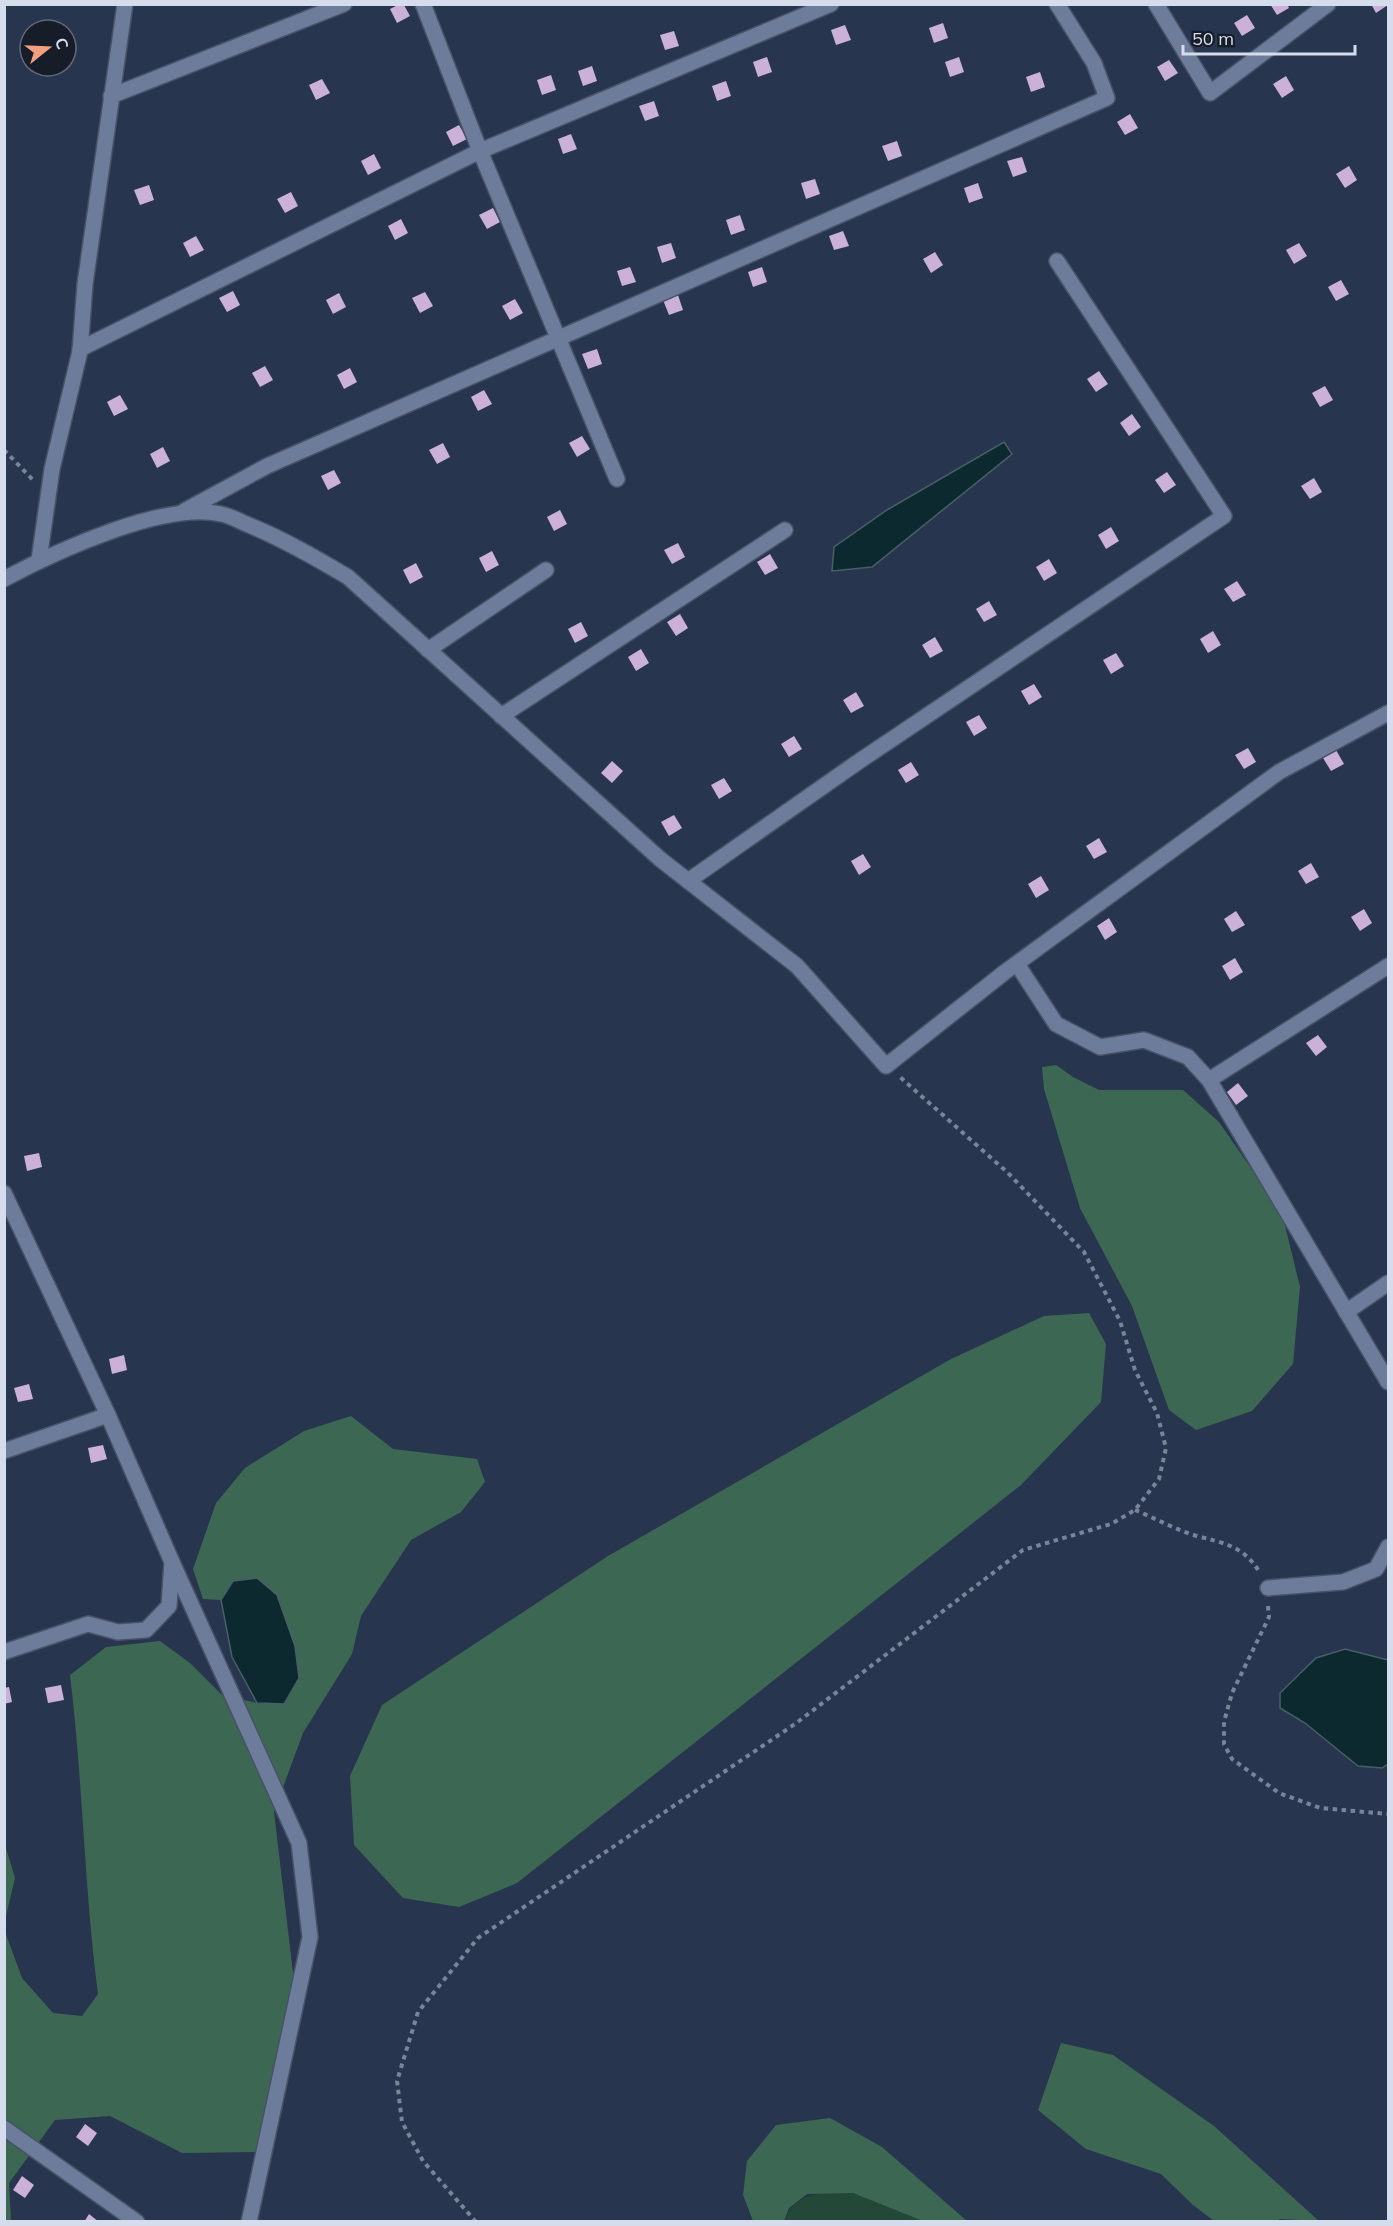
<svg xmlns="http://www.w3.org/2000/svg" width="1393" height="2226" font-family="Mulish,sans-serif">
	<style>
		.green { fill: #244837 }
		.forest { fill: #3c6853 }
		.water { fill: #0b292e; stroke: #485f67; stroke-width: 1.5 }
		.building { fill: #cbb1d7 }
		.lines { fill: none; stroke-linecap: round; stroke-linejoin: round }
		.minor-casing { stroke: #475267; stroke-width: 18 }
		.path { stroke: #798499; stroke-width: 4; stroke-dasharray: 4.5 4.5; stroke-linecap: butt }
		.minor { stroke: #6d7c9a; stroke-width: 15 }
	</style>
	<rect width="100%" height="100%" fill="#28354e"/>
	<!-- green -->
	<path class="green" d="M853,2193L923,2221L784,2222C797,2188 823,2194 853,2193Z"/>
	<!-- forest -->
	<g class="forest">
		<polygon points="1056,1065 1073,1077 1099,1090 1183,1090 1219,1122 1282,1213 1300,1287 1293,1364 1252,1411 1196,1430 1169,1410 1132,1306 1080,1208 1044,1089 1042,1067"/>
		<polygon points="1089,1313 1106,1344 1101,1402 1021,1485 517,1883 459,1907 403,1898 354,1845 350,1776 382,1705 608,1556 951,1359 1044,1316"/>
		<path d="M351,1416L393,1449L477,1459L485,1482L461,1512L411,1540L361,1616L352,1654L303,1733L274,1812L296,1998L282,2111L264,2152L182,2153L110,2116L55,2120L9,2183L11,2221H5L4,1929L22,1978L53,2013L82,2016L98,1994C84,1888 83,1781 70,1675L106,1647L160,1641L190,1663L222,1695L257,1703L233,1581L221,1600L203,1599L193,1569L216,1503L245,1468L304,1431Z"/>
		<polygon points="5,1845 15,1878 5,1920"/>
		<polygon points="1061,2043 1113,2055 1214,2126 1319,2221 1280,2219 1275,2222 1214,2221 1193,2205 1161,2174 1086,2149 1038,2110"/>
		<polygon points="830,2118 882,2147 967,2221 923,2221 853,2193 807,2194 789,2208 784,2221 753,2221 743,2195 747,2161 776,2125"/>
	</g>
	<!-- water -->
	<g class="water">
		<polygon points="1004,442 1012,454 872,567 832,571 834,547 887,510"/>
		<polygon points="257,1578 277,1595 295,1646 299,1678 284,1704 257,1703 232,1657 221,1600 233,1581"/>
		<polygon points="1345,1649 1388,1660 1388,1764 1382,1768 1358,1766 1305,1723 1280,1708 1280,1693 1316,1658"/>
	</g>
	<!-- building -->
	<g class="building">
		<polygon points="1270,4 1287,4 1289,8 1277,15"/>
		<polygon points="1371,4 1388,4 1388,5 1376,13"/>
		<polygon points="398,5 404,5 410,16 397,23 390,9"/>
		<polygon points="1247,15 1255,28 1242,36 1234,23"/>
		<polygon points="943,23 948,38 934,43 929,28"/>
		<polygon points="845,25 851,40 836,45 831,30"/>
		<polygon points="674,31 679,46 665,50 660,35"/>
		<polygon points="767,57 772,72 758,77 753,62"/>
		<polygon points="959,57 964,72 950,77 945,62"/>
		<polygon points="1169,60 1178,73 1165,81 1157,67"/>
		<polygon points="592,66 597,81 583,86 578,71"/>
		<polygon points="1040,72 1045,87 1031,92 1026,77"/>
		<polygon points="551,75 556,90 542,95 537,80"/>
		<polygon points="1286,76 1294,90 1282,98 1273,84"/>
		<polygon points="322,79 330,93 316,100 309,85"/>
		<polygon points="726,81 731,96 717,101 712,86"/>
		<polygon points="654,101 659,116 645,121 639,106"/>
		<polygon points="1130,114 1138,128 1125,135 1117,122"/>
		<polygon points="459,125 467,139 453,146 446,132"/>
		<polygon points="571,134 577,149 563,154 558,139"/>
		<polygon points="897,141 902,156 888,161 882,146"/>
		<polygon points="374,154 381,168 368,175 361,161"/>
		<polygon points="1022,157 1027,172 1013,177 1007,161"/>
		<polygon points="1349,166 1357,180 1345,188 1336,174"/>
		<polygon points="815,179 820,194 806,199 801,183"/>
		<polygon points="978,183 983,198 969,203 964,188"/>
		<polygon points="149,185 154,200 140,205 134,190"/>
		<polygon points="291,192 298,206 285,213 277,199"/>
		<polygon points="493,208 500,222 487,229 479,215"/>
		<polygon points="740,215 745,230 731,235 726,220"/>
		<polygon points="401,219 408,233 395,240 388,226"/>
		<polygon points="843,231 849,246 834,250 829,236"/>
		<polygon points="196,236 204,250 190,257 183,243"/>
		<polygon points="671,243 676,258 662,263 657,247"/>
		<polygon points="1299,243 1307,256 1294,264 1286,250"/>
		<polygon points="935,252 943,265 931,273 923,259"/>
		<polygon points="630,267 636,282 622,286 617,271"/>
		<polygon points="762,267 767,282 753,287 748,272"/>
		<polygon points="1341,280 1349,294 1336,301 1328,287"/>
		<polygon points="233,291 240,305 227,312 219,298"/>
		<polygon points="425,292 433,306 420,313 412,298"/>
		<polygon points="339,293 346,307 333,314 326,300"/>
		<polygon points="678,295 683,310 669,315 663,300"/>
		<polygon points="515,299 523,313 510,320 502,306"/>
		<polygon points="597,349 602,364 588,369 582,354"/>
		<polygon points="265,366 273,380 260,387 252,373"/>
		<polygon points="350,368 357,382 344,389 337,375"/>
		<polygon points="1099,371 1108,384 1096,392 1087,379"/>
		<polygon points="1325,386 1333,400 1320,407 1312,393"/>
		<polygon points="484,390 492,404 478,411 471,397"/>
		<polygon points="120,395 128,409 114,416 107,402"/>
		<polygon points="1132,414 1141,427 1129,436 1120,423"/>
		<polygon points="582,436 590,449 577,457 569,443"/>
		<polygon points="443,443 450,457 437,464 429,450"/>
		<polygon points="163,447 170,461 157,468 150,454"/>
		<polygon points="334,470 341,483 328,490 321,476"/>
		<polygon points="1167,472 1176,485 1164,493 1155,480"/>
		<polygon points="1314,478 1322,492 1310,499 1301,486"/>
		<polygon points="560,510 567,524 554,531 547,517"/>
		<polygon points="1111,527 1119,541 1106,549 1098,535"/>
		<polygon points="678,543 685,557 672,564 664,550"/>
		<polygon points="492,551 499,565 486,572 479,558"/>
		<polygon points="770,554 778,568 765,575 757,562"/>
		<polygon points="1049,559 1057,573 1044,581 1036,567"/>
		<polygon points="416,563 423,577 410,584 403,570"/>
		<polygon points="1237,581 1246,595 1233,602 1224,589"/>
		<polygon points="989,601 997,615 984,622 976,609"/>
		<polygon points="680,614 688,628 676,636 667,622"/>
		<polygon points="581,622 588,636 575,643 568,629"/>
		<polygon points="1213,631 1221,645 1208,653 1200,639"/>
		<polygon points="935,637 943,651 930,658 922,645"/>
		<polygon points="641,649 649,663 636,671 628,657"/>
		<polygon points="1116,653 1124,666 1111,674 1103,660"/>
		<polygon points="1034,684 1042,697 1029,705 1021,691"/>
		<polygon points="856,692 864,706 851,713 843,700"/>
		<polygon points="979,715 987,728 974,736 966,722"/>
		<polygon points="794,736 802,749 789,757 781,744"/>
		<polygon points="1248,748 1256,762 1244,769 1235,755"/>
		<polygon points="1336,750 1344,764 1331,771 1323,758"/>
		<polygon points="612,761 623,771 612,783 601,773"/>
		<polygon points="911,762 919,775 906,783 898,770"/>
		<polygon points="724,778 732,791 719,799 711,785"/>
		<polygon points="674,815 682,828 669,836 661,822"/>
		<polygon points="1099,838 1107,852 1094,859 1086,846"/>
		<polygon points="863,854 871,867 859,875 851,861"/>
		<polygon points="1311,863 1319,877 1306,884 1298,871"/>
		<polygon points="1041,876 1049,890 1036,898 1028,884"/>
		<polygon points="1364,909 1372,923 1360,931 1351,917"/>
		<polygon points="1236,911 1245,925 1232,932 1224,919"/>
		<polygon points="1109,918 1117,932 1105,940 1097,926"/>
		<polygon points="1235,958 1243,972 1230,980 1222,966"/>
		<polygon points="1318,1035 1327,1047 1316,1056 1306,1043"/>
		<polygon points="1238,1083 1248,1096 1236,1105 1227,1092"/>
		<polygon points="39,1153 42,1167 27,1171 24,1156"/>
		<polygon points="124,1355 127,1370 112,1374 109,1359"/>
		<polygon points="29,1384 33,1399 18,1402 14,1388"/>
		<polygon points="103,1445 107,1459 91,1463 88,1448"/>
		<polygon points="61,1685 64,1700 48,1703 45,1688"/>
		<polygon points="9,1687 12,1702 4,1704 4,1688"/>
		<polygon points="85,2124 97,2133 88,2146 76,2137"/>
		<polygon points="22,2176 34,2185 25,2198 13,2190"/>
		<polygon points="89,2214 99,2222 84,2222"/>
	</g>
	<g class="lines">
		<defs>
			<g id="minor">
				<polyline points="423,4 480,151 617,479"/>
				<polyline points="1156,4 1210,93 1328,4"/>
				<polyline points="111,96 344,4"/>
				<polyline points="80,349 480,151 831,4"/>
				<polyline points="184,511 267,466 1107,98 1094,63 1057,4"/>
				<polyline points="39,560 52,469 80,351 85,284 125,4"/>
				<path d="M4,579C55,552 164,501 221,514C231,516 241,522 251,526C285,540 316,558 348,577L660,859L797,966L886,1066L1005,972L1279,772L1388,713"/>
				<polyline points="428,650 546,570"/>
				<polyline points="501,716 785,530"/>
				<polyline points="688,881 858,762 1224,516 1057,261"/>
				<polyline points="1017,964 1056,1024 1100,1047 1144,1040 1188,1057 1209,1080 1388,1382"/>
				<polyline points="1209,1080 1388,966"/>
				<polyline points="4,1193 108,1415 172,1562 169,1606 146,1630 118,1632 88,1624 4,1652"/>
				<polyline points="1346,1312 1388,1283"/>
				<polyline points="4,1451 108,1415"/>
				<polyline points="172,1562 299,1843 310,1937 249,2222"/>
				<polyline points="1268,1588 1343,1582 1376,1569 1388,1547"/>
				<polyline points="4,2128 137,2222"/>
			</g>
		</defs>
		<!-- minor casing -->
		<use href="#minor" class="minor-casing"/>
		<!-- path -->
		<g class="path">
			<polyline points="4,450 33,480"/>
			<path d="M1135,1510C1155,1518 1176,1530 1197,1536C1224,1543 1244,1546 1260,1573"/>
			<polyline points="1268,1606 1269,1617 1232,1693 1224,1722 1224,1744 1232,1759 1279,1793 1320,1808 1388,1814"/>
			<polyline points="476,2222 423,2161 402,2122 397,2081 418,2012 478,1938 795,1724 1023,1550 1111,1524 1135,1510 1159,1479 1166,1448 1157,1413 1135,1370 1120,1321 1084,1252 1007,1172 900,1077"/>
		</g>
		<!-- minor -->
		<use href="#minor" class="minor"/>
	</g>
	<!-- border -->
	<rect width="1393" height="2226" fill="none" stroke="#d5dded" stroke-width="12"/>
	<!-- north arrow -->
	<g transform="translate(48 48) rotate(72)"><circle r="28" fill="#171d28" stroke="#636a77" stroke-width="1.5"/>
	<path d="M0-4.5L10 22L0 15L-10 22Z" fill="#f2a080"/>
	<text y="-9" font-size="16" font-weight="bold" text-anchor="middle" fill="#d5dded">С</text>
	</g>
	<!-- scale -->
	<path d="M1183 45v9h172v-9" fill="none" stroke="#d5dded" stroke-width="3"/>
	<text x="1192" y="45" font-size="18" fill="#d5dded" stroke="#171d28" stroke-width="4.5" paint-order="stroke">50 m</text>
</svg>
